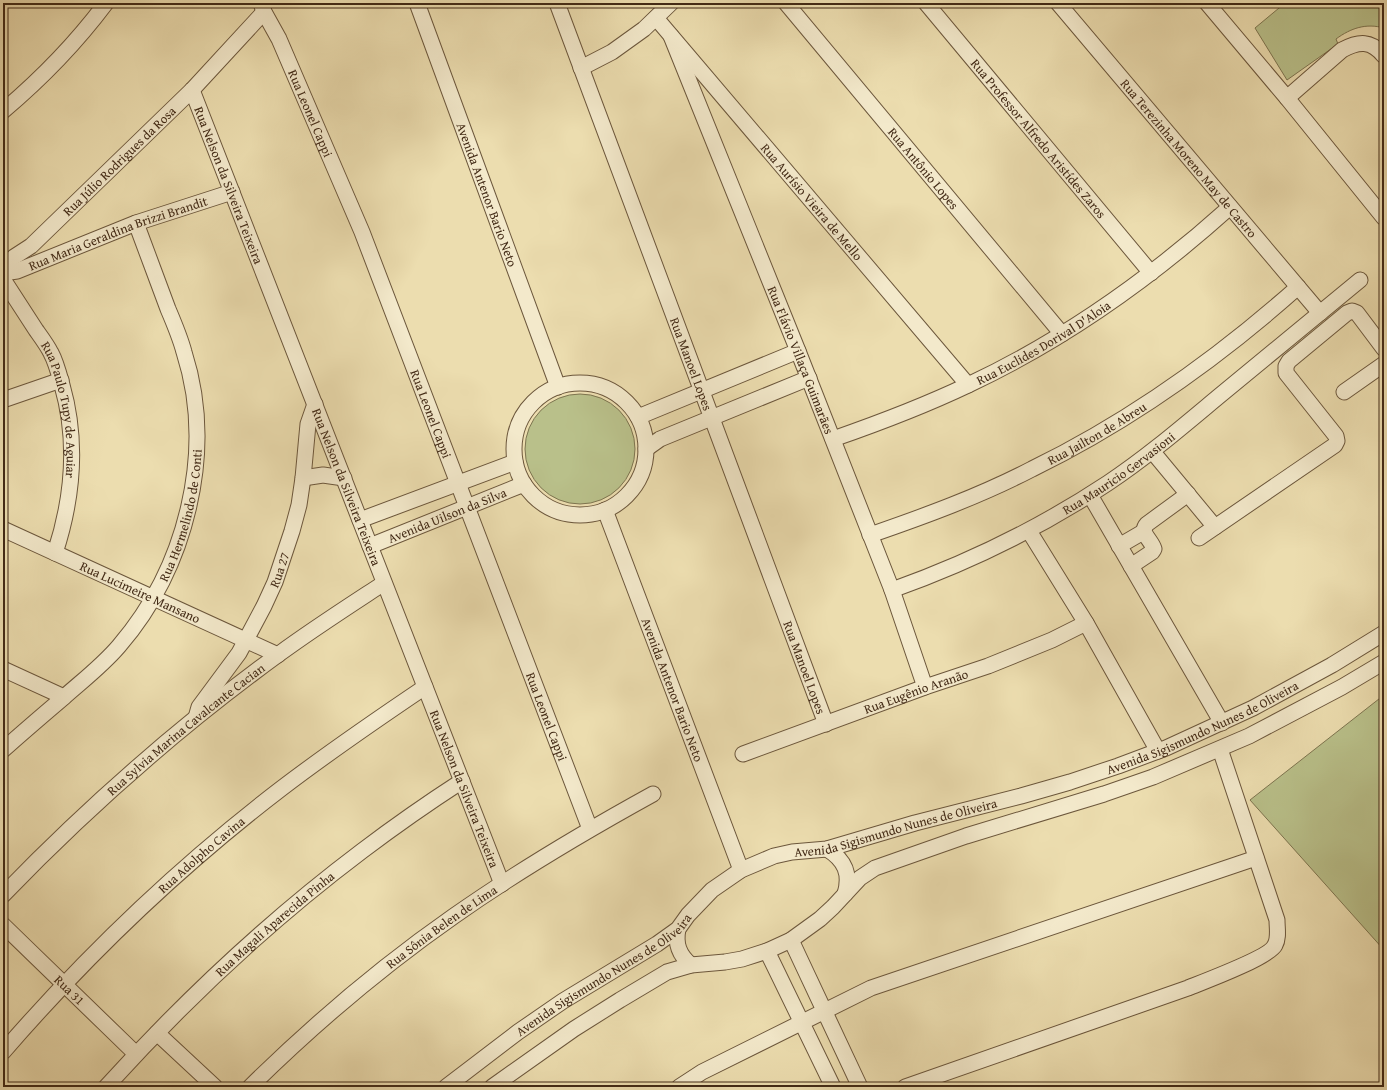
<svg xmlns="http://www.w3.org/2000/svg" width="1387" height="1090" font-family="'Gentium Book Plus',serif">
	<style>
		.green { fill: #b9c08a; stroke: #7e7550 }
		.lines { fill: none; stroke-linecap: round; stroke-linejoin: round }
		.minor-casing { stroke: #6c573c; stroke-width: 17 }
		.minor { stroke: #f3e9cb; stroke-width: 15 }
		.labels { text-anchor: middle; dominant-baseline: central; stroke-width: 3; stroke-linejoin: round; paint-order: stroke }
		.street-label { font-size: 13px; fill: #422a16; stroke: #f3e9cb }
	</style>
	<rect width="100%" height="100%" fill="#ecddaf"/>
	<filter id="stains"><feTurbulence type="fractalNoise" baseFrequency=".005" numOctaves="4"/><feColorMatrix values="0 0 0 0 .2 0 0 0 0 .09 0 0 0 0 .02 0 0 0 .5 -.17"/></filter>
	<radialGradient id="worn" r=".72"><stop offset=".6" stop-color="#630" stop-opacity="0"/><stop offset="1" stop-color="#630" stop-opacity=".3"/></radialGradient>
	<!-- green -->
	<g class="green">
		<path d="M1285,3H1384V28C1366,23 1351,28 1336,39L1338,44L1287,80L1255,28Z"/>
		<circle cx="580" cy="449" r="55"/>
		<polygon points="1384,695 1384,950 1250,800"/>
	</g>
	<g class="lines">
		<defs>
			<g id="minor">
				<path id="s1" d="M261,3L264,12L279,39L362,232L590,829"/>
				<path id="s2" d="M417,3L558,387"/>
				<path id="s3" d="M557,3L826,724"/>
				<path id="s4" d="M786,3L1062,334"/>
				<path id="s5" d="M926,3L1151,273"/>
				<path id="s6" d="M1058,3L1320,313"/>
				<path d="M1207,3L1287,98L1342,50C1359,41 1371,40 1384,56"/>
				<path id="s7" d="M656,18L968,385"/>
				<path id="s8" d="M671,36L798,351L892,590L925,687"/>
				<polyline points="581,68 612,52 644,29 671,3"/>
				<path id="s9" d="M192,90L502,884"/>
				<polyline points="1287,98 1384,218"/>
				<path d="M3,111C41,79 76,43 106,3"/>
				<path id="s10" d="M3,269L14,257L31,246L192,90L264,12"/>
				<path id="s11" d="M3,273L17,271L136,223L232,192"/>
				<path id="s12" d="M3,279C14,296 25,313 36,330C41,337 47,345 51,353C56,362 59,374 62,385C78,441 73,498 55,553"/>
				<circle cx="580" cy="449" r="66"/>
				<polyline points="1344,392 1384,364"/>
				<polyline points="3,400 61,380"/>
				<polyline points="638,417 798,351"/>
				<path id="s13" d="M833,439C879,423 924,406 968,385C1064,340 1151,278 1230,207"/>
				<polyline points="646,449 660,439 809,378"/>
				<polyline points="1157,457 1215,527"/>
				<polyline points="303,478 323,475 344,478"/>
				<polyline points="1090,495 1222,723"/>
				<path id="s14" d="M605,510L741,870"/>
				<polyline points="360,520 515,462"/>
				<path id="s15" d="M3,529L278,655"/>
				<polyline points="1029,531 1086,623 1158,751"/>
				<path id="s16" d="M870,535C925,516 980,496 1032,469C1130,421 1217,359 1298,287"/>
				<polyline points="1199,538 1335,445 1337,441 1336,436 1286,373 1286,366 1289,361 1347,313 1352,311 1357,313 1384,349"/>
				<path id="s17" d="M370,546L524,484"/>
				<polyline points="1119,546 1143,532"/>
				<path d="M1131,566L1152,552L1154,549C1151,539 1139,533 1147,524L1188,494"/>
				<path id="s18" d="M892,590C968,563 1040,528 1108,483C1147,457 1182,427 1218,397C1265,358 1313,319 1360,280"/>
				<polyline points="3,669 64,697"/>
				<path id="s19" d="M197,714L199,707L239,653L264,606L275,582L292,531L299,505L303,478L308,424L315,404"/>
				<path id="s20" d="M3,750C23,732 43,715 63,698C82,681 102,666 119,646C186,568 216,452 184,352C180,337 174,323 168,309C157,280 147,252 136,223"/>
				<path id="s21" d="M743,754L925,687L988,666L1052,640L1086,623"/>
				<path d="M827,849C845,860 851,874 845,894"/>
				<path id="s22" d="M3,895C88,807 180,726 279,654C313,629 349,606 384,583"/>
				<path id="s23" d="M3,925L136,1054"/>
				<path d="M678,929C675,944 679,955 691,965"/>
				<polyline points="791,940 860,1087"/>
				<polyline points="767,951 833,1087"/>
				<polyline points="157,1033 215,1087"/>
				<path id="s24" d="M3,1052C87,955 180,866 282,788C328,753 376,720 425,687"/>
				<path id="s25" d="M106,1087C184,1001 269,921 362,851C395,826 428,803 462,781"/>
				<path id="s26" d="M250,1087C313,1025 381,967 454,916C518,871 584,832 653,794"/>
				<path id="s27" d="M446,1087L518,1032L563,1001L657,944L678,929L688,915L712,890L741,870L774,856L792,852L827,849L915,823L1021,796L1070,782L1118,766L1166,748L1253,708L1332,665L1384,633"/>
				<polyline points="492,1087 574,1029 620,1000 667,972 691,965 725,962 742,959 767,951 791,940 820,919 833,907 860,878 875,868 966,836 1104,794 1153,777 1249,736 1342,687 1384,662"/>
				<polyline points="679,1087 702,1072 871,988 1256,858"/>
				<path d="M905,1087L1188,988C1203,982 1270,957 1275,945C1279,938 1277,928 1277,920L1220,749"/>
			</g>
		</defs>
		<!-- minor casing -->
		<use href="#minor" class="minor-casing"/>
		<!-- minor -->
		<use href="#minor" class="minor"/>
	</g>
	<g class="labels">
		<!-- street labels -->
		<g class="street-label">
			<text stroke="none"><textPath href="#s1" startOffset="121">Rua Leonel Cappi</textPath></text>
			<text stroke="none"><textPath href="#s5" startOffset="176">Rua Professor Alfredo Aristídes Zaros</textPath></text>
			<text stroke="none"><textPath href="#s6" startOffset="203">Rua Terezinha Moreno May de Castro</textPath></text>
			<text stroke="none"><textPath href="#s10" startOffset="159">Rua Júlio Rodrigues da Rosa</textPath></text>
			<text stroke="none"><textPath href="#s4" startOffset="215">Rua Antônio Lopes</textPath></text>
			<text stroke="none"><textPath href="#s9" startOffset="102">Rua Nelson da Silveira Teixeira</textPath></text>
			<text stroke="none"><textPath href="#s2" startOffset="204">Avenida Antenor Bario Neto</textPath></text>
			<text stroke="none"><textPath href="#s7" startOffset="241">Rua Aurísio Vieira de Mello</textPath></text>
			<text stroke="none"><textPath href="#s11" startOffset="122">Rua Maria Geraldina Brizzi Brandit</textPath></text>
			<text stroke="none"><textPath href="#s13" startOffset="232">Rua Euclides Dorival D'Aloia</textPath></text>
			<text stroke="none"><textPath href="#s8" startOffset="349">Rua Flávio Villaça Guimarães</textPath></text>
			<text stroke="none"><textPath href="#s3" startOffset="385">Rua Manoel Lopes</textPath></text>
			<text stroke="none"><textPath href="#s12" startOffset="146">Rua Paulo Tupy de Aguiar</textPath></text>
			<text stroke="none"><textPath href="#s1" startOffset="445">Rua Leonel Cappi</textPath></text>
			<text stroke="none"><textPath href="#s16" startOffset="249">Rua Jailton de Abreu</textPath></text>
			<text stroke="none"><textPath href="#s18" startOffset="256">Rua Mauricio Gervasioni</textPath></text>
			<text stroke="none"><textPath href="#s9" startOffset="426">Rua Nelson da Silveira Teixeira</textPath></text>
			<text stroke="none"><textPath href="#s20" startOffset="303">Rua Hermelindo de Conti</textPath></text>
			<text stroke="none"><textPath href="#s17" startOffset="83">Avenida Uilson da Silva</textPath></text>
			<text stroke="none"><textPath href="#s19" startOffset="167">Rua 27</textPath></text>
			<text stroke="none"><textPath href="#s15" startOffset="151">Rua Lucimeire Mansano</textPath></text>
			<text stroke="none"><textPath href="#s3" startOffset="709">Rua Manoel Lopes</textPath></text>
			<text stroke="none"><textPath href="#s14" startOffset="192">Avenida Antenor Bario Neto</textPath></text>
			<text stroke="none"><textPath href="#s21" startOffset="184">Rua Eugênio Aranão</textPath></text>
			<text stroke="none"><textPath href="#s1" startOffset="769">Rua Leonel Cappi</textPath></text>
			<text stroke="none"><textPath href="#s27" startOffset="853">Avenida Sigismundo Nunes de Oliveira</textPath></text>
			<text stroke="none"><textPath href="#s22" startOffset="247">Rua Sylvia Marina Cavalcante Cacian</textPath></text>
			<text stroke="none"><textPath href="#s9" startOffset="750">Rua Nelson da Silveira Teixeira</textPath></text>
			<text stroke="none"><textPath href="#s27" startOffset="529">Avenida Sigismundo Nunes de Oliveira</textPath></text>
			<text stroke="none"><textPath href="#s24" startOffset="280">Rua Adolpho Cavina</textPath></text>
			<text stroke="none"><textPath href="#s25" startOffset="235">Rua Magali Aparecida Pinha</textPath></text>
			<text stroke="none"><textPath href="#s26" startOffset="250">Rua Sônia Belen de Lima</textPath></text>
			<text stroke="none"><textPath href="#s27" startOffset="194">Avenida Sigismundo Nunes de Oliveira</textPath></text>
			<text stroke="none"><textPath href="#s23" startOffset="93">Rua 31</textPath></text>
		</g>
	</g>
	<!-- margin -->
	<rect width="1387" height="1090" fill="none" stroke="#ecddaf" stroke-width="16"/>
	<rect x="4" y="4" width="1379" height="1082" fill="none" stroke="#422a16" stroke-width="2"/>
	<rect x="8" y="8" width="1371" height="1074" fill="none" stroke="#422a16"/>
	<rect width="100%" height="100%" filter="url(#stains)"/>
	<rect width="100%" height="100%" fill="url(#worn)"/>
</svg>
